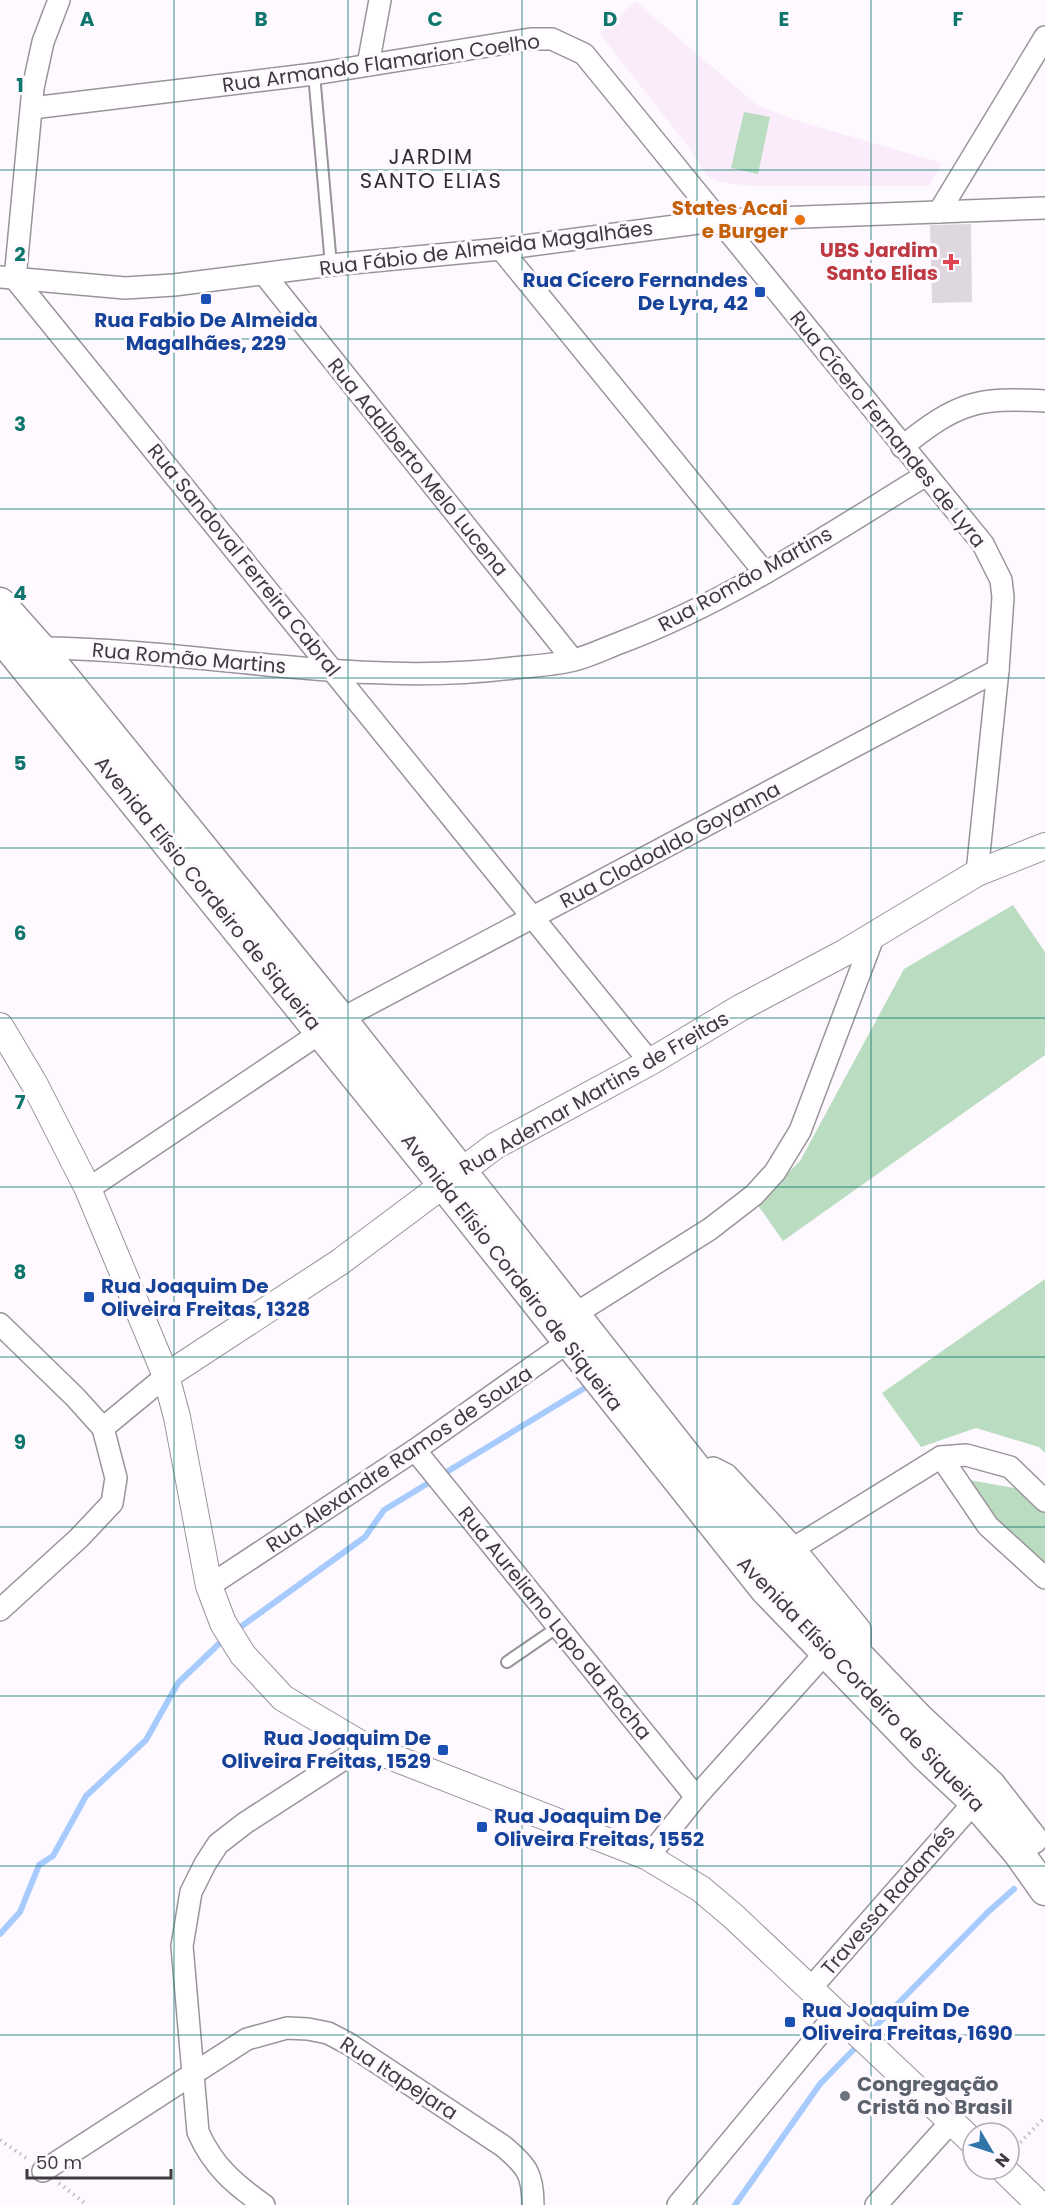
<svg xmlns="http://www.w3.org/2000/svg" width="1045" height="2205" font-family="Poppins,sans-serif">
	<style>
		.built { fill: #faecfb }
		.green { fill: #badcc0 }
		.lines { fill: none; stroke-linecap: round; stroke-linejoin: round }
		.stream { stroke: #a8cbfe; stroke-width: 6 }
		.building { fill: #dfd7e0 }
		.service-casing { stroke: #9b939c; stroke-width: 14 }
		.minor-casing { stroke: #9b939c; stroke-width: 24 }
		.tertiary-casing { stroke: #9b939c; stroke-width: 28 }
		.secondary-casing { stroke: #9b939c; stroke-width: 33 }
		.path { stroke: #c0bbc1; stroke-width: 4; stroke-dasharray: 1.5 4.5; stroke-linecap: butt }
		.service { stroke: #fff; stroke-width: 10 }
		.minor { stroke: #fff; stroke-width: 21 }
		.tertiary { stroke: #fff; stroke-width: 26 }
		.secondary { stroke: #fff; stroke-width: 30 }
		.grid { fill: none; stroke: #0f766e; stroke-width: 1.5; stroke-opacity: 0.55 }
		.food-dot { fill: #e8710a; stroke: #fef8ff; stroke-width: 2 }
		.health-dot { fill: #e0444e; stroke: #fef8ff; stroke-width: 2 }
		.transit-dot { fill: #1a4fb4; stroke: #fef8ff; stroke-width: 2 }
		.worship-dot { fill: #6b7280; stroke: #fef8ff; stroke-width: 2 }
		.labels { text-anchor: middle; dominant-baseline: central; stroke-width: 6; stroke-linejoin: round; paint-order: stroke }
		.street-label { font-size: 20px; fill: #3e3b3f; stroke: #fef8ff }
		.food-label { font-size: 20px; font-weight: bold; fill: #c56008; stroke: #fef8ff; text-anchor: end }
		.health-label { font-size: 20px; font-weight: bold; fill: #be3a42; stroke: #fef8ff; text-anchor: end }
		.transit-label { font-size: 20px; font-weight: bold; fill: #164399; stroke: #fef8ff; text-anchor: start }
		.worship-label { font-size: 20px; font-weight: bold; fill: #5b616d; stroke: #fef8ff; text-anchor: start }
		.neighbourhood-label { font-size: 21px; letter-spacing: 1.5px; fill: #312b32; stroke: #fef8ff }
		.grid-label { font-size: 20px; text-anchor: middle; font-weight: bold; fill: #0f766e; stroke: #fef8ff; stroke-width: 6; stroke-linejoin: round; paint-order: stroke }
	</style>
	<rect width="100%" height="100%" fill="#fef8ff"/>
	<!-- built -->
	<polygon class="built" points="635,1 757,105 804,123 942,163 929,186 750,186 721,182 706,175 690,149 600,34"/>
	<!-- green -->
	<g class="green">
		<polygon points="744,112 770,117 758,174 731,168"/>
		<polygon points="1013,905 1045,952 1045,1055 783,1241 757,1204 800,1161 904,969"/>
		<polygon points="1045,1279 1045,1453 1039,1447 976,1428 921,1447 882,1393"/>
		<polygon points="958,1478 1020,1489 1045,1511 1045,1570 991,1521"/>
	</g>
	<g class="lines">
		<!-- stream -->
		<g class="stream">
			<polyline points="235,1631 365,1537 384,1510 583,1389"/>
			<polyline points="0,1934 20,1912 39,1865 53,1856 86,1796 146,1740 178,1683 224,1639"/>
			<polyline points="868,2034 988,1912 1014,1889"/>
			<polyline points="735,2205 820,2084 859,2044"/>
		</g>
	</g>
	<!-- building -->
	<polygon class="building" points="971,224 972,302 932,303 930,225"/>
	<g class="lines">
		<defs>
			<g id="service">
				<polyline points="314,74 331,265"/>
				<polyline points="507,1662 558,1627"/>
			</g>
			<g id="minor">
				<polyline points="59,0 43,42 33,88 15,279 650,1062"/>
				<polyline points="368,65 380,0"/>
				<polyline points="32,108 314,74 531,39 552,39 584,54 983,544 1001,580 1003,597 998,670 977,873"/>
				<polyline points="939,212 1045,37"/>
				<polyline points="501,249 765,573"/>
				<polyline points="264,274 573,660"/>
				<polyline points="0,277 125,288 174,285 331,265 501,249 721,220 1045,208"/>
				<path d="M902,447C957,403 975,397 1045,401"/>
				<path d="M32,654L40,648C198,649 356,688 513,668C533,666 555,665 574,660C590,656 606,648 622,642C730,601 828,535 926,475"/>
				<polyline points="88,1189 341,1019 998,670"/>
				<polyline points="564,1321 710,1229 754,1195 775,1172 800,1131 874,935"/>
				<polyline points="0,1324 75,1397 103,1428 116,1478 112,1503 79,1538 0,1610"/>
				<polyline points="103,1428 166,1376"/>
				<polyline points="415,1450 696,1797"/>
				<polyline points="941,1457 988,1526 1045,1578"/>
				<polyline points="699,1472 713,1468 727,1475 794,1548 860,1629 860,1657"/>
				<polyline points="794,1548 941,1457 966,1455 1010,1467 1045,1501"/>
				<polyline points="209,1586 415,1450 578,1335"/>
				<polyline points="648,1857 696,1797 835,1642"/>
				<polyline points="810,1989 984,1791"/>
				<path d="M43,2171L247,2039L287,2028L308,2029L328,2033L349,2044L503,2146C527,2166 533,2174 533,2205"/>
				<path d="M264,2205C234,2184 213,2166 198,2132L182,1946L191,1892L205,1864L218,1844L245,1823L364,1746"/>
				<polyline points="678,2205 836,2014"/>
				<polyline points="876,2205 950,2123"/>
			</g>
			<g id="tertiary">
				<polyline points="0,1026 35,1085 88,1189 166,1376 177,1417 209,1586 223,1623 243,1655 283,1698 364,1746 648,1857 701,1889 733,1916 973,2142"/>
				<polyline points="166,1376 340,1262 495,1146 650,1062 740,1008 844,953 977,873 1045,846"/>
				<polyline points="1003,2169 1040,2205"/>
			</g>
			<g id="secondary">
				<polyline points="0,603 40,648 341,1019 735,1518 840,1637 918,1718 990,1785 1032,1839"/>
				<polyline points="0,636 442,1183 765,1589 927,1757 974,1801 1018,1852 1045,1890"/>
			</g>
		</defs>
		<!-- service casing -->
		<use href="#service" class="service-casing"/>
		<!-- minor casing -->
		<use href="#minor" class="minor-casing"/>
		<!-- tertiary casing -->
		<use href="#tertiary" class="tertiary-casing"/>
		<!-- secondary casing -->
		<use href="#secondary" class="secondary-casing"/>
		<!-- path -->
		<g class="path">
			<polyline points="0,2140 29,2160"/>
			<polyline points="1012,2151 1045,2117"/>
			<polyline points="59,2183 87,2205"/>
		</g>
		<!-- service -->
		<use href="#service" class="service"/>
		<!-- minor -->
		<use href="#minor" class="minor"/>
		<!-- tertiary -->
		<use href="#tertiary" class="tertiary"/>
		<!-- secondary -->
		<use href="#secondary" class="secondary"/>
	</g>
	<!-- grid -->
	<path class="grid" d="M174,0V2205M348,0V2205M522,0V2205M697,0V2205M871,0V2205M0,170H1045M0,339H1045M0,509H1045M0,678H1045M0,848H1045M0,1018H1045M0,1187H1045M0,1357H1045M0,1527H1045M0,1696H1045M0,1866H1045M0,2035H1045"/>
	<!-- markers -->
	<circle class="food-dot" cx="800" cy="220" r="6"/>
	<path class="health-dot" d="M948 253h6v6h6v6h-6v6h-6v-6h-6v-6h6z"/>
	<g class="transit-dot">
		<rect x="754" y="286" width="12" height="12" rx="3"/>
		<rect x="200" y="293" width="12" height="12" rx="3"/>
		<rect x="83" y="1291" width="12" height="12" rx="3"/>
		<rect x="437" y="1744" width="12" height="12" rx="3"/>
		<rect x="476" y="1821" width="12" height="12" rx="3"/>
		<rect x="784" y="2016" width="12" height="12" rx="3"/>
	</g>
	<circle class="worship-dot" cx="845" cy="2096" r="6"/>
	<g class="labels">
		<!-- street labels -->
		<g class="street-label">
			<text transform="translate(381 63) rotate(-8)">Rua Armando Flamarion Coelho</text>
			<text transform="translate(486 248) rotate(-7)">Rua Fábio de Almeida Magalhães</text>
			<text transform="translate(888 429) rotate(51)">Rua Cícero Fernandes de Lyra</text>
			<text transform="translate(418 467) rotate(51)">Rua Adalberto Melo Lucena</text>
			<text transform="translate(244 560) rotate(51)">Rua Sandoval Ferreira Cabral</text>
			<text transform="translate(745 579) rotate(-29)">Rua Romão Martins</text>
			<text transform="translate(189 658) rotate(5)">Rua Romão Martins</text>
			<text transform="translate(670 845) rotate(-28)">Rua Clodoaldo Goyanna</text>
			<text transform="translate(208 893) rotate(51)">Avenida Elísio Cordeiro de Siqueira</text>
			<text transform="translate(594 1093) rotate(-30)">Rua Ademar Martins de Freitas</text>
			<text transform="translate(512 1272) rotate(52)">Avenida Elísio Cordeiro de Siqueira</text>
			<text transform="translate(399 1459) rotate(-34)">Rua Alexandre Ramos de Souza</text>
			<text transform="translate(555 1623) rotate(51)">Rua Aureliano Lopo da Rocha</text>
			<text transform="translate(861 1684) rotate(46)">Avenida Elísio Cordeiro de Siqueira</text>
			<text transform="translate(888 1900) rotate(-49)">Travessa Radamés</text>
			<text transform="translate(399 2078) rotate(33)">Rua Itapejara</text>
		</g>
		<!-- food labels -->
		<g class="food-label">
			<text x="788" y="208">States Acai<tspan x="788" dy="23">e Burger</tspan></text>
		</g>
		<!-- health labels -->
		<g class="health-label">
			<text x="938" y="250">UBS Jardim<tspan x="938" dy="23">Santo Elias</tspan></text>
		</g>
		<!-- transit labels -->
		<g class="transit-label">
			<text x="748" y="280" text-anchor="end">Rua Cícero Fernandes<tspan x="748" dy="23">De Lyra, 42</tspan></text>
			<text x="206" y="320" text-anchor="middle">Rua Fabio De Almeida<tspan x="206" dy="23">Magalhães, 229</tspan></text>
			<text x="101" y="1286">Rua Joaquim De<tspan x="101" dy="23">Oliveira Freitas, 1328</tspan></text>
			<text x="431" y="1738" text-anchor="end">Rua Joaquim De<tspan x="431" dy="23">Oliveira Freitas, 1529</tspan></text>
			<text x="494" y="1816">Rua Joaquim De<tspan x="494" dy="23">Oliveira Freitas, 1552</tspan></text>
			<text x="802" y="2010">Rua Joaquim De<tspan x="802" dy="23">Oliveira Freitas, 1690</tspan></text>
		</g>
		<!-- worship labels -->
		<g class="worship-label">
			<text x="857" y="2084">Congregação<tspan x="857" dy="23">Cristã no Brasil</tspan></text>
		</g>
		<!-- neighbourhood labels -->
		<g class="neighbourhood-label">
			<text x="431" y="156">JARDIM<tspan x="431" dy="24">SANTO ELIAS</tspan></text>
		</g>
	</g>
	<g class="grid-label">
		<text x="87" y="26">A</text>
		<text x="261" y="26">B</text>
		<text x="435" y="26">C</text>
		<text x="610" y="26">D</text>
		<text x="784" y="26">E</text>
		<text x="958" y="26">F</text>
		<text x="20" y="92">1</text>
		<text x="20" y="261">2</text>
		<text x="20" y="431">3</text>
		<text x="20" y="600">4</text>
		<text x="20" y="770">5</text>
		<text x="20" y="940">6</text>
		<text x="20" y="1109">7</text>
		<text x="20" y="1279">8</text>
		<text x="20" y="1449">9</text>
	</g>
	<!-- north arrow -->
	<g transform="translate(991 2151) rotate(129)"><circle r="28" fill="#fef8ff" stroke="#b1acb2" stroke-width="1.5"/>
	<path d="M0-4.5L10 22L0 15L-10 22Z" fill="#2f75aa"/>
	<text y="-9" font-size="16" font-weight="bold" text-anchor="middle" fill="#3e3b3f">N</text>
	</g>
	<!-- scale -->
	<path d="M27 2169v9h144v-9" fill="none" stroke="#3e3b3f" stroke-width="3"/>
	<text x="36" y="2169" font-size="18" fill="#3e3b3f" stroke="#fef8ff" stroke-width="4.5" paint-order="stroke">50 m</text>
</svg>
